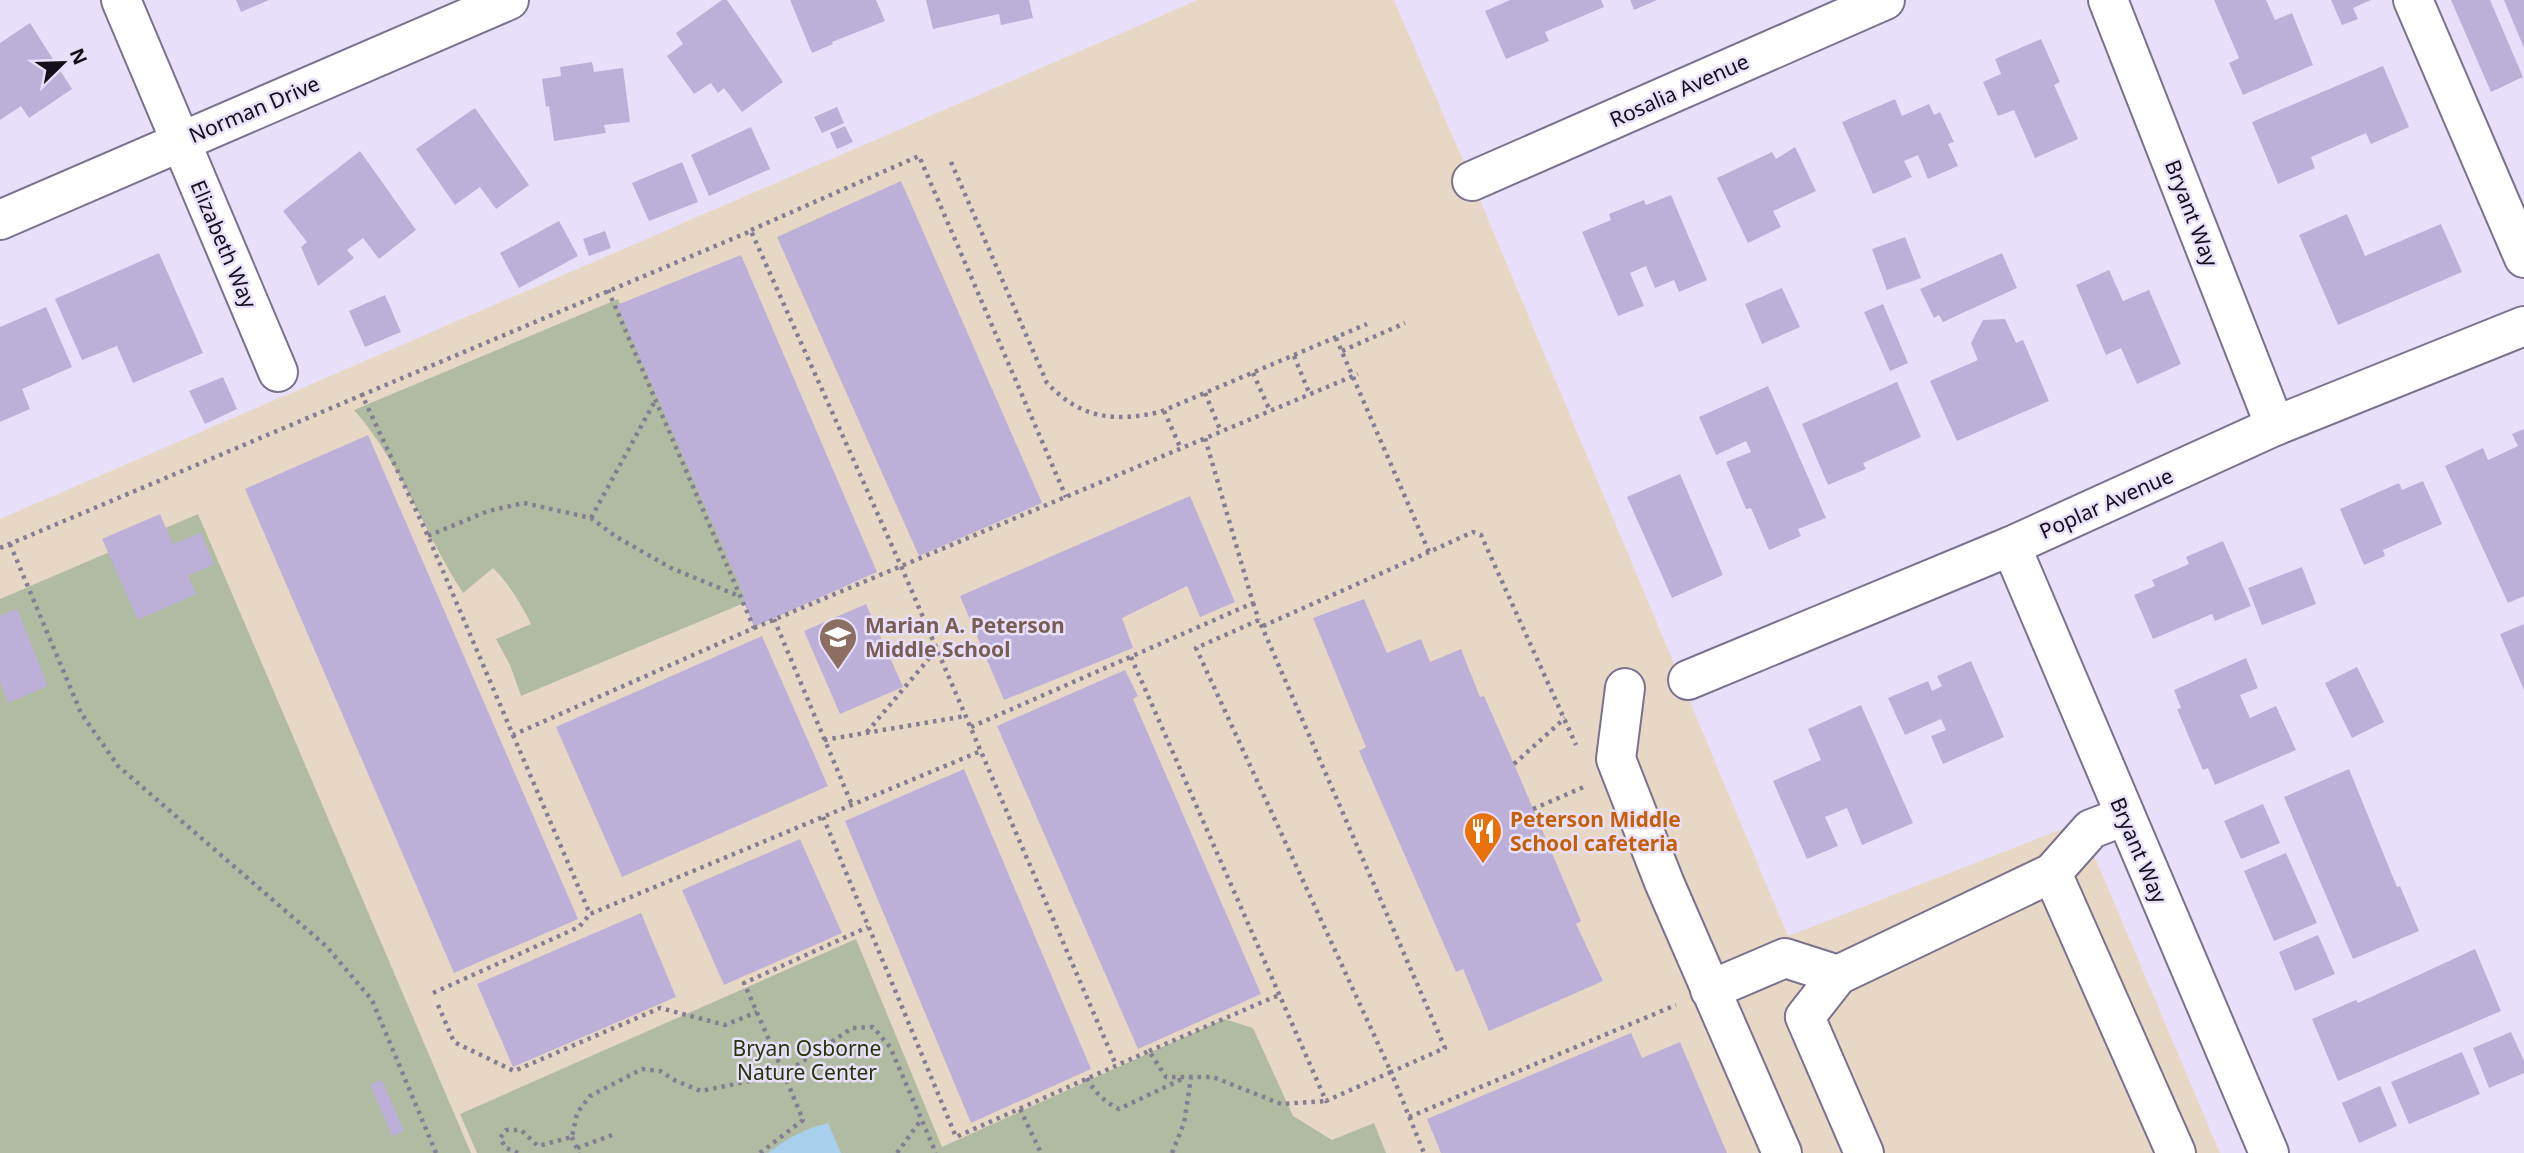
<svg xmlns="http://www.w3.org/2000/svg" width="2524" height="1153" font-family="'Noto Sans',sans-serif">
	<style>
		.education { fill: #e7d8c6 }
		.green { fill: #b0bba2 }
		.water { fill: #a8d0ec }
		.building { fill: #bcb0d8 }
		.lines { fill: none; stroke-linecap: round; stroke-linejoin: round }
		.minor-casing { stroke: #7a718f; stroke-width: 42 }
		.path { stroke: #847e92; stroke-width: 4.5; stroke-dasharray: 3.5 5; stroke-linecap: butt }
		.minor { stroke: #fff; stroke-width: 38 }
		.labels { text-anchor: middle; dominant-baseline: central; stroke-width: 5; stroke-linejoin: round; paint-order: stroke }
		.street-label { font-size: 21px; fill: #120e1a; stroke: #e8e0fb }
		.education-label { font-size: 21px; font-weight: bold; fill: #785e54; stroke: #e8e0fb; text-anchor: start }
		.food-label { font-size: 21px; font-weight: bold; fill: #c56008; stroke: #e8e0fb; text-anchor: start }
		.park-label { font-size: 21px; fill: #263507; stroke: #e8e0fb }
	</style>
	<rect width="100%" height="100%" fill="#e8e0fb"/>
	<!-- education -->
	<polygon class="education" points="1198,0 1394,0 1472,181 1788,936 2080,822 2220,1153 0,1153 0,519"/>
	<!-- green -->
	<g class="green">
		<path d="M618,299L749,601L521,696L510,665L496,639L531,624C521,603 510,585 493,568L463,593C424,533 401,463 354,410Z"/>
		<polygon points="198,514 471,1153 0,1153 0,599"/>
		<polygon points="856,939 942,1147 1224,1019 1253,1028 1293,1116 1332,1140 1374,1123 1386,1153 477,1153 460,1114"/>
	</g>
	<!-- water -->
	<path class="water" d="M828,1123L841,1153H768C787,1138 804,1129 828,1123Z"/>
	<!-- building -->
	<g class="building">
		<polygon points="236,0 269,0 241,12"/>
		<polygon points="722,0 727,0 783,82 742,112 724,88 718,93 711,83 694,94 667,56 683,44 676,33"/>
		<polygon points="790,0 876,0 885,21 832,42 833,44 812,53"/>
		<polygon points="926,0 1029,0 1033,18 1001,25 999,14 933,29"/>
		<polygon points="1510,0 1601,0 1604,7 1545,32 1549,41 1506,59 1485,11"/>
		<polygon points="1630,0 1657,0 1634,10"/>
		<polygon points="2214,0 2266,0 2275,20 2292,13 2313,65 2243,95 2229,63 2239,58"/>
		<polygon points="2331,0 2371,0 2353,8 2358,19 2342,25"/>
		<polygon points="2451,0 2490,0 2523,77 2491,92"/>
		<polygon points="2504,0 2524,0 2524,48"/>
		<polygon points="30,23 72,89 29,118 21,106 0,120 0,43"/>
		<polygon points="2041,39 2060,82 2054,85 2078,139 2035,158 2014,110 1998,116 1983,82 2001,74 1995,59"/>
		<polygon points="592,62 594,72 623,68 630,122 604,125 606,133 554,141 549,106 546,107 542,79 561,76 560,67"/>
		<polygon points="2383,66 2409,127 2371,144 2366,133 2311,157 2315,168 2278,184 2252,122"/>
		<polygon points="1895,99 1902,116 1929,104 1934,115 1940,112 1954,142 1948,144 1958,166 1928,179 1918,155 1904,161 1912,177 1873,194 1842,122"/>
		<polygon points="837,107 844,123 822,133 814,117"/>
		<polygon points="475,108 529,185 496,209 480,187 455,205 416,149"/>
		<polygon points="845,126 853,142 837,149 830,133"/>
		<polygon points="751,127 770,169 709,196 691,155"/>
		<polygon points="1795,147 1816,191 1773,211 1781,227 1748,243 1717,178 1772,152 1776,159"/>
		<polygon points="360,151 416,230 379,259 363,238 347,250 354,258 318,286 301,247 307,242 283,211"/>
		<polygon points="682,162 698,202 649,221 632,183"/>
		<polygon points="901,181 1042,503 919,556 777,237"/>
		<polygon points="1671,195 1707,280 1679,292 1674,280 1655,288 1646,266 1630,273 1644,306 1618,316 1582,232 1611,220 1609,214 1644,200 1646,205"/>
		<polygon points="2347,214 2365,256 2441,224 2462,272 2338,325 2299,235"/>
		<polygon points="559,221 578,256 519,288 500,253"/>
		<polygon points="605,231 611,248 589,256 583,239"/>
		<polygon points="1905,237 1921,278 1887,290 1872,249"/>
		<polygon points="159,253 203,353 133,383 117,346 82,360 55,299"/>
		<polygon points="2002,253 2017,288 1943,322 1939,315 1934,318 1920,289"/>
		<polygon points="741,255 877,572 754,627 742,598 745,597 617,305"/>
		<polygon points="2109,270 2123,301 2149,290 2181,364 2137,384 2121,348 2106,355 2076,285"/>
		<polygon points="1782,288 1800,327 1762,344 1745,304"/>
		<polygon points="385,295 401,332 365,347 349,311"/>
		<polygon points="1883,304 1908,363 1890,371 1864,312"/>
		<polygon points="46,307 72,367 22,389 30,409 0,422 0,327"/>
		<polygon points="2005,319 2016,343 2023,340 2049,401 1957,441 1930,381 1978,360 1971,343 1983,320"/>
		<polygon points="223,377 237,409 205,424 189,391"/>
		<polygon points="1897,382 1921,437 1863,463 1866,469 1828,485 1802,424"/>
		<polygon points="1768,386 1826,518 1798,529 1801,536 1769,550 1751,508 1746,509 1726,462 1751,452 1746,441 1716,455 1699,417"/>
		<polygon points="2524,429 2524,596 2508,603 2445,466 2483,448 2488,460 2518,446 2512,434"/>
		<polygon points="368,435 578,919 454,973 245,489"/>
		<polygon points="1680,474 1723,575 1672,598 1627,497"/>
		<polygon points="2423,481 2442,524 2383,550 2385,556 2364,565 2340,509 2399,483 2402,490"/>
		<polygon points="1190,496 1235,602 1200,617 1187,586 1122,618 1133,648 1004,700 960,596"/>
		<polygon points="160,514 173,544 201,533 214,564 188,576 196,594 138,620 102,539"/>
		<polygon points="2223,541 2251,606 2215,621 2212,614 2153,639 2134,595 2155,586 2152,580 2189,564 2186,557"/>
		<polygon points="2302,567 2316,604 2262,625 2248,588"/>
		<polygon points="1364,599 1387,653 1421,639 1430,662 1461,649 1480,697 1484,696 1514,764 1581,921 1576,924 1603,981 1489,1031 1463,969 1456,972 1359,751 1366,747 1313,618"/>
		<polygon points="866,604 903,687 840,714 804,631"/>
		<polygon points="17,609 48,686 8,703 0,681 0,616"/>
		<polygon points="2524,624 2524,690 2500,634"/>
		<polygon points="762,636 828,786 622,877 556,727"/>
		<polygon points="2246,658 2258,688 2240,695 2250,718 2276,706 2296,750 2215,785 2208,768 2203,770 2177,709 2181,708 2174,690"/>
		<polygon points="1971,661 2004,737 1943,764 1931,736 1946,730 1941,719 1905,735 1888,698 1928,681 1932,691 1942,686 1937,676"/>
		<polygon points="2357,667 2384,722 2352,738 2325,683"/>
		<polygon points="1125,670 1138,696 1133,699 1261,994 1138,1049 997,726"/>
		<polygon points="1861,705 1913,823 1862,845 1847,808 1825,817 1838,846 1807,859 1773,781 1821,760 1808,729"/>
		<polygon points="964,769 1091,1069 971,1123 845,821"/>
		<polygon points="2349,769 2397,887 2400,886 2419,931 2353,959 2284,797"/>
		<polygon points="2263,804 2280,843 2241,859 2224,821"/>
		<polygon points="800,839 842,933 724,985 682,890"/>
		<polygon points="2286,853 2317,923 2274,941 2244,871"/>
		<polygon points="641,913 676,997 513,1067 477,984"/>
		<polygon points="2318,935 2335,974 2295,991 2279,952"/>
		<polygon points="2475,949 2501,1011 2338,1081 2312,1019 2356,1000 2358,1003"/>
		<polygon points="2511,1032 2524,1061 2524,1073 2489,1088 2473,1048"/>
		<polygon points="1631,1033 1642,1058 1680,1042 1727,1153 1441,1153 1427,1119"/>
		<polygon points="2462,1052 2480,1094 2409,1124 2391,1082"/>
		<polygon points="382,1080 404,1131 392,1136 370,1085"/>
		<polygon points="2380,1086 2397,1126 2359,1143 2342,1103"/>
	</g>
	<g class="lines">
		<defs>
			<g id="minor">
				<polyline points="121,0 278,372"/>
				<polyline points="2108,0 2275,426"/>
				<polyline points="2413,0 2524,258"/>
				<polyline points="1472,181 1885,0"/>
				<polyline points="0,220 509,0"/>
				<polyline points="2011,546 2269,1153"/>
				<polyline points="1688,680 2011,546 2275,426 2524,326"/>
				<polyline points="1625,688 1616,759 1664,882 1782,1153"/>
				<polyline points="2052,873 2176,1153"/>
				<polyline points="1710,990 1785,958 1838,975"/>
				<polyline points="1864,1153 1805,1017 1838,975 2052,873 2091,829 2125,816"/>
			</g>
		</defs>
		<!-- minor casing -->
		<use href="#minor" class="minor-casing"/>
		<!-- path -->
		<g class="path">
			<path d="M951,162L1047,383C1081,419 1114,422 1160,412L1367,324"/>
			<polyline points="751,230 919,156 1066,497"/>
			<polyline points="608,290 754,628 513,735 428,536 362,395 751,231 901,566 1116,1065"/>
			<polyline points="1336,338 1429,552 1473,532 1481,535 1576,745"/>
			<polyline points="1342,351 1405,323"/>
			<polyline points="1294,356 1310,395"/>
			<polyline points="1253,373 1270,411"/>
			<polyline points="1205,393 1221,432"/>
			<polyline points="1164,411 1181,449"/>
			<polyline points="591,518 656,399"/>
			<polyline points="428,536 488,511 524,503 591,518 615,536 671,568 739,596"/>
			<polyline points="10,544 81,713 118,766 326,946 372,1000 436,1153"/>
			<polyline points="0,548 362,395"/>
			<polyline points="1253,603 1259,620"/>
			<polyline points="774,619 852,805"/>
			<polyline points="1263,626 1429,552"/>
			<polyline points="754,628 1358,374"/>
			<polyline points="1131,657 1326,1101 1391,1072 1196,648 1259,620 1445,1048 1391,1072 1424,1153"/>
			<polyline points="971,727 1253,603 1205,438"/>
			<polyline points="867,732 937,649"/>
			<polyline points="513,735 590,914 981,751"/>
			<polyline points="824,740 966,716"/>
			<polyline points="1514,764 1565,718"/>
			<polyline points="1533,809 1586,786"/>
			<polyline points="823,817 956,1137 1149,1051 1166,1077 1213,1077 1281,1104 1326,1101"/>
			<polyline points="433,993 579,927 590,914"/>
			<polyline points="438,1005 454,1042 514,1071 660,1008 725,1025 757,1012"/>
			<polyline points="1149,1051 1279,995"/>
			<path d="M1087,1078C1095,1093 1105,1102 1119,1109L1182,1079"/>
			<polyline points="1020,1109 1041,1153"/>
			<polyline points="1409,1117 1676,1005"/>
			<polyline points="572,1137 579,1153"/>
			<polyline points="577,1148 612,1135"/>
			<polyline points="518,1153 506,1148 500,1138 506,1130 521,1130 538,1146 572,1137 577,1113 590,1096 642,1069 660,1071 676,1081 701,1091 784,1074 744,983 868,927"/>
			<polyline points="760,1153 803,1120 784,1074 852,1028 873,1027 890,1047 936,1153"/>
			<polyline points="897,1153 921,1120"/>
			<polyline points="1172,1153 1184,1123 1191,1078"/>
		</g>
		<!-- minor -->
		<use href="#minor" class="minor"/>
	</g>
	<!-- icons -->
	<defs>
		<symbol id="school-pin" viewBox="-11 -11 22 30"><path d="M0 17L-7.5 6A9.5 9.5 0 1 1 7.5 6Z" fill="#8d6e63" stroke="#e8e0fb"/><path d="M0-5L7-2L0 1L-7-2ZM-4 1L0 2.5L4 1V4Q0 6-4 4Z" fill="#fff"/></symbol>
		<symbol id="restaurant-pin" viewBox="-11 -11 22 30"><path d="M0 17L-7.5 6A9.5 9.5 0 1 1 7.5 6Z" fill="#e8710a" stroke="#e8e0fb"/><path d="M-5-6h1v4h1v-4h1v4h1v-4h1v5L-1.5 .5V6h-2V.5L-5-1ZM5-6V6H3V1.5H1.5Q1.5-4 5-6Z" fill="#fff"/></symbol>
	</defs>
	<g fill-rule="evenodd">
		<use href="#school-pin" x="816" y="615" width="44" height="60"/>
		<use href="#restaurant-pin" x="1461" y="809" width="44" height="60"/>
	</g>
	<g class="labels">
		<!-- street labels -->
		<g class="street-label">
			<text transform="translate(1679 90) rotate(-24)">Rosalia Avenue</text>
			<text transform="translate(254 109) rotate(-23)">Norman Drive</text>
			<text transform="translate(2192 213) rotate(69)">Bryant Way</text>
			<text transform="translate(224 244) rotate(67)">Elizabeth Way</text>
			<text transform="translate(2106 503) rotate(-24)">Poplar Avenue</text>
			<text transform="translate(2139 850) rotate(67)">Bryant Way</text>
		</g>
		<!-- education labels -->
		<g class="education-label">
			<text x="865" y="625">Marian A. Peterson<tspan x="865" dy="24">Middle School</tspan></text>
		</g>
		<!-- food labels -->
		<g class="food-label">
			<text x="1510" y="819">Peterson Middle<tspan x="1510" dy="24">School cafeteria</tspan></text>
		</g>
		<!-- park labels -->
		<g class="park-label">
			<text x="807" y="1048">Bryan Osborne<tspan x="807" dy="24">Nature Center</tspan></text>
		</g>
	</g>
	<!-- north arrow -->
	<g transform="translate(63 63) rotate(67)" stroke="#e8e0fb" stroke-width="5" paint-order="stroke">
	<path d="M0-5L12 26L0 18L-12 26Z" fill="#120e1a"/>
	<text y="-10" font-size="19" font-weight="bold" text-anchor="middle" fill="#120e1a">N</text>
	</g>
</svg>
